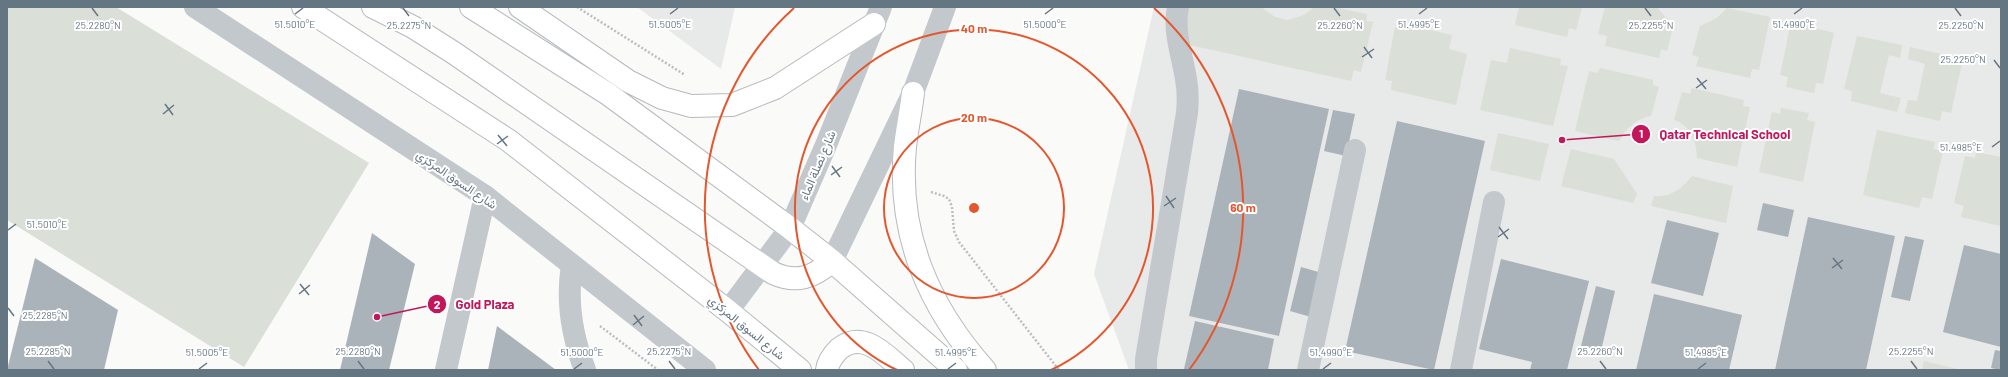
<svg xmlns="http://www.w3.org/2000/svg" width="2008" height="377" font-family="Barlow,Vazirmatn,sans-serif">
	<style>
		.built { fill: #e8e9e9 }
		.green { fill: #dadfd7 }
		.building { fill: #aab3b9 }
		.lines { fill: none; stroke-linecap: round; stroke-linejoin: round }
		.major-casing { stroke: #b5babe; stroke-width: 24 }
		.path { stroke: #bbbfc2; stroke-width: 2.5; stroke-dasharray: 2 2; stroke-linecap: butt }
		.minor { stroke: #c3c8cc; stroke-width: 22 }
		.major { stroke: #fff; stroke-width: 22 }
		.ticks { fill: none; stroke: #657683; stroke-width: 1.5 }
		.ring { fill: none; stroke: #e4572e; stroke-width: 2 }
		.labels { text-anchor: middle; dominant-baseline: central; stroke-width: 4; stroke-linejoin: round; paint-order: stroke }
		.street-label { font-size: 12px; fill: #657683; stroke: #fff }
		.ticks-label { font-size: 10px; text-anchor: middle; fill: #657683; stroke: #fff; stroke-width: 4; stroke-linejoin: round; paint-order: stroke }
		.centre { fill: #e4572e; stroke: #fff; stroke-width: 2 }
		.ring-label { font-size: 12px; text-anchor: middle; font-weight: bold; fill: #e4572e; stroke: #fff; stroke-width: 4; stroke-linejoin: round; paint-order: stroke }
		.leader { fill: none; stroke: #c2185b; stroke-width: 1.5 }
		.callout-dot { fill: #c2185b; stroke: #fff; stroke-width: 1.5 }
		.mark-label { font-size: 12px; text-anchor: middle; font-weight: bold; fill: #fff }
		.callout-label { font-size: 13px; text-anchor: middle; font-weight: bold; fill: #c2185b; stroke: #fff; stroke-width: 4; stroke-linejoin: round; paint-order: stroke }
	</style>
	<rect width="100%" height="100%" fill="#fafaf8"/>
	<!-- built -->
	<g class="built">
		<polygon points="637,7 735,7 721,69"/>
		<polygon points="1154,7 2001,7 2001,370 1129,370 1094,274"/>
	</g>
	<!-- green -->
	<g class="green">
		<polygon points="7,7 116,7 369,163 244,367 7,220"/>
		<polygon points="1189,7 1261,7 1275,17 1287,20 1304,15 1314,7 1333,7 1367,14 1366,21 1373,22 1361,72 1354,70 1351,81 1181,43"/>
		<polygon points="1519,7 1582,7 1576,30 1569,28 1567,37 1515,25"/>
		<polygon points="1605,7 1657,7 1665,17 1674,23 1667,51 1661,49 1659,58 1605,46 1607,36 1598,34"/>
		<polygon points="1727,8 1770,17 1759,70 1752,69 1750,78 1696,66 1699,57 1692,55 1700,26 1717,18"/>
		<polygon points="1791,22 1834,33 1823,84 1816,83 1814,93 1786,87 1788,77 1780,75"/>
		<polygon points="1403,24 1452,35 1449,49 1467,54 1456,105 1391,90 1392,81 1385,80 1395,27 1402,29"/>
		<polygon points="1857,36 1902,45 1900,58 1889,55 1880,93 1901,98 1897,112 1851,101 1852,91 1844,89"/>
		<polygon points="1910,47 1963,59 1951,113 1942,111 1940,121 1905,113 1908,100 1917,101 1925,64 1908,59"/>
		<polygon points="1510,48 1561,59 1560,65 1568,66 1553,126 1480,110 1491,60 1507,63"/>
		<path d="M1600,68L1653,80V85L1659,87L1651,116C1636,119 1627,127 1619,141L1575,131L1589,71L1598,73Z"/>
		<path d="M1692,88L1744,100L1743,106L1750,107L1737,167L1697,158C1697,143 1691,125 1674,120L1682,92L1690,94Z"/>
		<polygon points="1781,108 1809,113 1807,120 1815,122 1803,182 1759,172 1772,112 1780,114"/>
		<polygon points="1877,130 1935,142 1933,149 1943,151 1932,199 1922,197 1919,208 1863,195"/>
		<polygon points="1498,133 1549,144 1540,181 1490,170"/>
		<polygon points="1571,149 1614,159 1637,194 1633,203 1561,186"/>
		<polygon points="1976,152 2001,157 2001,226 1961,217 1964,206 1954,203 1965,156 1975,158"/>
		<path d="M1692,176L1733,186L1726,223L1651,206L1654,196C1670,198 1683,188 1692,176Z"/>
		<polygon points="1924,361 1962,370 1922,370"/>
	</g>
	<!-- building -->
	<g class="building">
		<polygon points="1239,89 1329,109 1279,336 1189,316"/>
		<polygon points="1333,110 1355,114 1346,156 1324,151"/>
		<polygon points="1397,121 1485,141 1434,370 1345,351"/>
		<polygon points="1763,203 1794,210 1788,237 1757,230"/>
		<polygon points="1808,217 1895,236 1866,370 1775,370"/>
		<polygon points="1667,220 1719,233 1703,296 1651,283"/>
		<polygon points="372,233 415,264 389,370 340,370"/>
		<polygon points="1905,236 1924,240 1910,301 1891,297"/>
		<polygon points="1964,245 2001,254 2001,347 1943,332"/>
		<polygon points="35,258 118,310 104,370 7,370"/>
		<polygon points="1501,259 1589,281 1567,370 1530,370 1532,362 1479,349"/>
		<polygon points="1301,267 1322,273 1311,317 1290,311"/>
		<polygon points="1596,286 1615,291 1601,351 1581,346"/>
		<polygon points="1654,294 1742,315 1729,370 1636,370"/>
		<polygon points="1195,321 1274,339 1268,370 1184,369"/>
		<polygon points="497,326 556,370 488,370"/>
		<polygon points="1995,350 2001,351 2001,370 1991,368"/>
	</g>
	<g class="lines">
		<defs>
			<g id="major">
				<polyline points="303,7 508,140 728,311 800,370"/>
				<path d="M373,7L413,27L454,53L773,273C797,284 814,277 832,261"/>
				<polyline points="471,7 608,94 790,228 832,261 956,370"/>
				<polyline points="520,7 628,81 662,98 691,106 732,105 775,88 874,24"/>
				<path d="M913,93C911,111 907,129 905,147C897,234 928,306 985,370"/>
				<path d="M827,370C828,361 833,355 839,349C863,329 885,355 903,370"/>
			</g>
		</defs>
		<!-- major casing -->
		<use href="#major" class="major-casing"/>
		<!-- path -->
		<g class="path">
			<polyline points="577,7 685,75"/>
			<polyline points="931,192 944,196 949,199 952,207 954,231 959,242 1059,370"/>
			<polyline points="600,326 658,370"/>
		</g>
		<!-- minor -->
		<g class="minor">
			<polyline points="195,7 485,196 705,370"/>
			<polyline points="832,261 913,93 945,7"/>
			<path d="M572,265C566,301 572,336 585,370"/>
			<polyline points="728,311 790,228 826,145 881,7"/>
			<polyline points="446,370 485,196"/>
			<path d="M1146,370V359L1187,113C1188,102 1188,90 1186,79C1182,54 1173,32 1178,7"/>
			<polyline points="1308,370 1355,150"/>
			<polyline points="1461,370 1494,202"/>
		</g>
		<!-- major -->
		<use href="#major" class="major"/>
	</g>
	<!-- ticks -->
	<path class="ticks" d="M92,8L98,16M403,8L409,16M1334,8L1340,16M1645,8L1651,16M1955,8L1961,16M295,14L303,8M670,14L678,8M1045,14L1053,8M1419,14L1427,8M1794,14L1802,8M1364,47L1372,58M1362,57L1374,49M1994,60L2000,68M1697,78L1706,89M1696,88L1707,80M165,104L173,115M163,114L174,105M498,135L507,146M497,144L508,136M1992,147L2000,141M832,166L840,177M831,175L842,167M1166,196L1174,208M1164,206L1176,198M1499,227L1508,239M8,230L16,224M1498,237L1509,229M1833,258L1842,269M1832,268L1843,260M300,284L309,295M299,294L310,285M8,308L14,316M634,315L642,326M633,325L644,316M48,361L54,369M358,361L364,369M669,361L675,369M1600,361L1606,369M1911,361L1917,369M199,369L207,363M574,369L582,363M948,369L956,363M1323,369L1331,363M1698,369L1706,363"/>
	<!-- distance rings -->
	<g class="ring">
		<circle cx="974" cy="208" r="90"/>
		<path d="M897 370A179 179 0 1 1 1051 370"/>
		<path d="M759 370A269 269 0 0 1 794 8M1154 8A269 269 0 0 1 1189 370"/>
	</g>
	<g class="labels">
		<!-- street labels -->
		<g class="street-label">
			<text transform="translate(817 165) rotate(-67)">شارع نصلة الماء</text>
			<text transform="translate(457 179) rotate(34)">شارع السوق المركزي</text>
			<text transform="translate(747 327) rotate(39)">شارع السوق المركزي</text>
		</g>
	</g>
	<g class="ticks-label">
		<text x="1045" y="28">51.5000°E</text>
		<text x="295" y="28">51.5010°E</text>
		<text x="670" y="28">51.5005°E</text>
		<text x="1419" y="28">51.4995°E</text>
		<text x="1794" y="28">51.4990°E</text>
		<text x="98" y="29">25.2280°N</text>
		<text x="409" y="29">25.2275°N</text>
		<text x="1340" y="29">25.2260°N</text>
		<text x="1651" y="29">25.2255°N</text>
		<text x="1961" y="29">25.2250°N</text>
		<text x="1963" y="63">25.2250°N</text>
		<text x="1961" y="151">51.4985°E</text>
		<text x="47" y="228">51.5010°E</text>
		<text x="45" y="319">25.2285°N</text>
		<text x="48" y="355">25.2285°N</text>
		<text x="358" y="355">25.2280°N</text>
		<text x="669" y="355">25.2275°N</text>
		<text x="1600" y="355">25.2260°N</text>
		<text x="1911" y="355">25.2255°N</text>
		<text x="207" y="356">51.5005°E</text>
		<text x="582" y="356">51.5000°E</text>
		<text x="956" y="356">51.4995°E</text>
		<text x="1331" y="356">51.4990°E</text>
		<text x="1706" y="356">51.4985°E</text>
	</g>
	<circle cx="974" cy="208" r="6" class="centre"/>
	<g class="ring-label">
		<text x="974" y="33">40 m</text>
		<text x="974" y="122">20 m</text>
		<text x="1243" y="212">60 m</text>
	</g>
	<!-- callouts -->
	<path class="leader" d="M1562 140L1641 134M377 317L437 304"/>
	<g class="callout-dot">
		<circle cx="1562" cy="140" r="4"/>
		<circle cx="377" cy="317" r="4"/>
		<circle cx="1641" cy="134" r="10"/>
		<circle cx="437" cy="304" r="10"/>
	</g>
	<g class="mark-label">
		<text x="1641" y="138">1</text>
		<text x="437" y="309">2</text>
	</g>
	<g class="callout-label">
		<text x="1725" y="139">Qatar Technical School</text>
		<text x="485" y="309">Gold Plaza</text>
	</g>
	<!-- border -->
	<rect width="2008" height="377" fill="none" stroke="#657683" stroke-width="16"/>
</svg>
